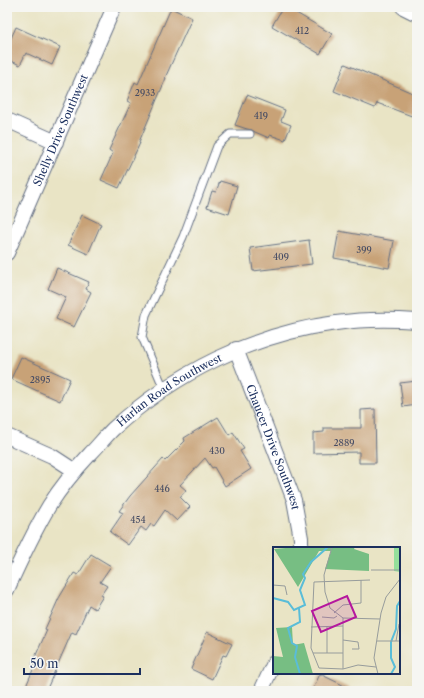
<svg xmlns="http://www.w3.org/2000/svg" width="424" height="698" font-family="'Libre Caslon Text',serif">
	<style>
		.building { fill: #c8a277 }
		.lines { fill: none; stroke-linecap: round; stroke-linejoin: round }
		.lane-casing { stroke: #636e82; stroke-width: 9 }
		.street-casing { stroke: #636e82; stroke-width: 16 }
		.lane { stroke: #fff; stroke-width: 7 }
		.street { stroke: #fff; stroke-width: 14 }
		.labels { text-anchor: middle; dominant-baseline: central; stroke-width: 4; stroke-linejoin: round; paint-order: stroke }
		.number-label { font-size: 9px; fill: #464c64 }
		.street-label { font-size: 11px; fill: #1b2f5e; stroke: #f6f6f2 }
		.inset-river { fill: none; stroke: #5abdd8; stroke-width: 2 }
		.inset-road { fill: none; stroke: #979c9c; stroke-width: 1 }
		.view { fill: #b5179e; fill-opacity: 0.15; stroke: #b5179e; stroke-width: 2 }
		.inset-edge { fill: none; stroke: #1b2f5e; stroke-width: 2 }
	</style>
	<rect width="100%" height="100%" fill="#f6f6f2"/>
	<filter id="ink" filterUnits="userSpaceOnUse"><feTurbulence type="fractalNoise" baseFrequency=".025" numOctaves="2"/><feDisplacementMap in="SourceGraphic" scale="8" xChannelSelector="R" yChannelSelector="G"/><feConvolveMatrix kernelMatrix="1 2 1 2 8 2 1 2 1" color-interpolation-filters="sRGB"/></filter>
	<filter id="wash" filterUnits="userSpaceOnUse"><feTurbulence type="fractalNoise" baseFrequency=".012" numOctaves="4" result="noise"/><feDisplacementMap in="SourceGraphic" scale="16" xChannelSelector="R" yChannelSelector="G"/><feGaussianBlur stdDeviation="0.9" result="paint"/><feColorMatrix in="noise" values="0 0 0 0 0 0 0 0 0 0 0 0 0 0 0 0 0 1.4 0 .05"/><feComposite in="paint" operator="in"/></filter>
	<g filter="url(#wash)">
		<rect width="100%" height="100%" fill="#e9e4c5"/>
		<g id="blocks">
			<!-- building -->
			<g class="building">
				<polygon points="283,7 286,7 332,34 320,54 272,26"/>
				<polygon points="171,8 192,18 165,78 166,78 139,142 140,143 119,188 101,180 113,153 109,150 131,103 127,101 135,82 138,84"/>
				<polygon points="16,27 60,47 52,65 26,53 20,65 7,59 7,47"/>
				<polygon points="345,64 417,95 417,118 377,103 375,108 334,91"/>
				<polygon points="247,95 285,110 281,121 291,125 285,140 270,135 269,138 255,132 252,130 247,129 235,125"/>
				<polygon points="220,181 237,186 229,214 207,207 212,191 216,192"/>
				<polygon points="82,215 101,224 88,254 68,245"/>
				<polygon points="339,231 394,241 389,268 334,258"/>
				<polygon points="309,240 312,264 253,271 250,248"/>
				<polygon points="57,268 89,282 86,289 91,292 74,327 56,319 66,297 48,289"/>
				<polygon points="21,357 70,379 60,401 11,379"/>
				<polygon points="417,381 417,405 403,407 400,383"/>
				<polygon points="375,409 376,463 359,463 359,452 313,453 313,433 324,432 324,428 361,428 361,410"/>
				<polygon points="218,417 229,435 233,432 244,449 240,451 251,469 225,486 214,467 212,468 205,458 180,485 186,490 180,497 190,507 177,521 165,510 154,526 151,524 146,531 141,527 128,545 110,532 123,513 119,511 130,496 163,459 165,461 185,441 184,438"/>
				<polygon points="91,554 111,566 100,582 107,586 101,595 103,596 95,609 89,605 76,634 72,632 46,691 24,691 35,665 32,664 47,630 45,629 59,598 74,573 78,575"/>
				<polygon points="207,632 232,644 226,656 223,655 212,679 191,669"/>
				<polygon points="320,674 355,691 312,691"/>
			</g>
		</g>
	</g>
	<g filter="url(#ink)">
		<use href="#blocks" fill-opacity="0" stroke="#636e82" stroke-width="1"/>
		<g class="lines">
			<defs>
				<polyline id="lane" points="164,389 142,337 146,315 183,237 217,146 230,134 250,134"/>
				<g id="street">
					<polyline points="403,7 417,14"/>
					<polyline points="7,120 56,142"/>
					<path id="s1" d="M7,253L114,7"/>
					<path id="s2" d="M236,349L294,500L301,538V548"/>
					<polyline points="7,436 52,456 75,471"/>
					<path id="s3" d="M7,590C20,561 33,533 49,506C61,487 75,470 90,454C98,446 105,437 113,429C175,373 252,334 336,323C363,319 390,319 417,321"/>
					<polyline points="261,691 274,663"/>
				</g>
			</defs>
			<!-- lane casing -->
			<use href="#lane" class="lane-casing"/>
			<!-- street casing -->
			<use href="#street" class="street-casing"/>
			<!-- lane -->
			<use href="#lane" class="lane"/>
			<!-- street -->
			<use href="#street" class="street"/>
		</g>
	</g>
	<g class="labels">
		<!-- number labels -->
		<g class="number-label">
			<text x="302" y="30">412</text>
			<text x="145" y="92">2933</text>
			<text x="261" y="115">419</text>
			<text x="364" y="249">399</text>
			<text x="281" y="256">409</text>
			<text x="40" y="379">2895</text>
			<text x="344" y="442">2889</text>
			<text x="217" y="450">430</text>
			<text x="162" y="488">446</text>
			<text x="138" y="519">454</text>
		</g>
		<!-- street labels -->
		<g class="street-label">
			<text stroke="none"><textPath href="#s1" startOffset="134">Shelly Drive Southwest</textPath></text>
			<text stroke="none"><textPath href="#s3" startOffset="263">Harlan Road Southwest</textPath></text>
			<text stroke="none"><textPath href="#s2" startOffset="105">Chaucer Drive Southwest</textPath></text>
		</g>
	</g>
	<!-- overview -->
	<g transform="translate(273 547)">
		<rect width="127" height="127" fill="#e9e4c5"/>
		<path d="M121,0H127V25L121,24Z" fill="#94df9b"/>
		<path d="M24,0H82L81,2L96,7V24L52,22L58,4H46L25,40L1,2ZM19,80L20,98L31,96L40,127H0V109L10,110L3,81Z" fill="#77be83"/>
		<path class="inset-river" d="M0,51L15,55L21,63L32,58L27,43L32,31L30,27L38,15L55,0M26,61L27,75L15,81L19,96L24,99L22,110L27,127M118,127L122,120L118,111V95L123,82L124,59L127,54"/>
		<path class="inset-road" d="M59,0L51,28L52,45L57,61L70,71L107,72M98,23H127M97,33L41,35L38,101L46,121L70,122L85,118L103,120M0,38L12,39L14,48M61,66L70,58L88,56V33M49,70L61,71L64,69M38,80L70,79M70,93L85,95L86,102H79M104,94H127M123,94L126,77M40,106H70M54,106V79M70,122V71M105,127L101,111L108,66L113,50L127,32"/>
		<path class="view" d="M74,49L83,70L48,85L39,64Z"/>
		<rect width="127" height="127" class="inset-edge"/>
	</g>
	<!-- margin -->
	<rect width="424" height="698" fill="none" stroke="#f6f6f2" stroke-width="24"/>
	<!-- scale -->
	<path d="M24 668v6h116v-6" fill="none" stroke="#1b2f5e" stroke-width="2"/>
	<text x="30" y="668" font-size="12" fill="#1b2f5e" stroke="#f6f6f2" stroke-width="3" paint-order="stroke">50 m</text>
</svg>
